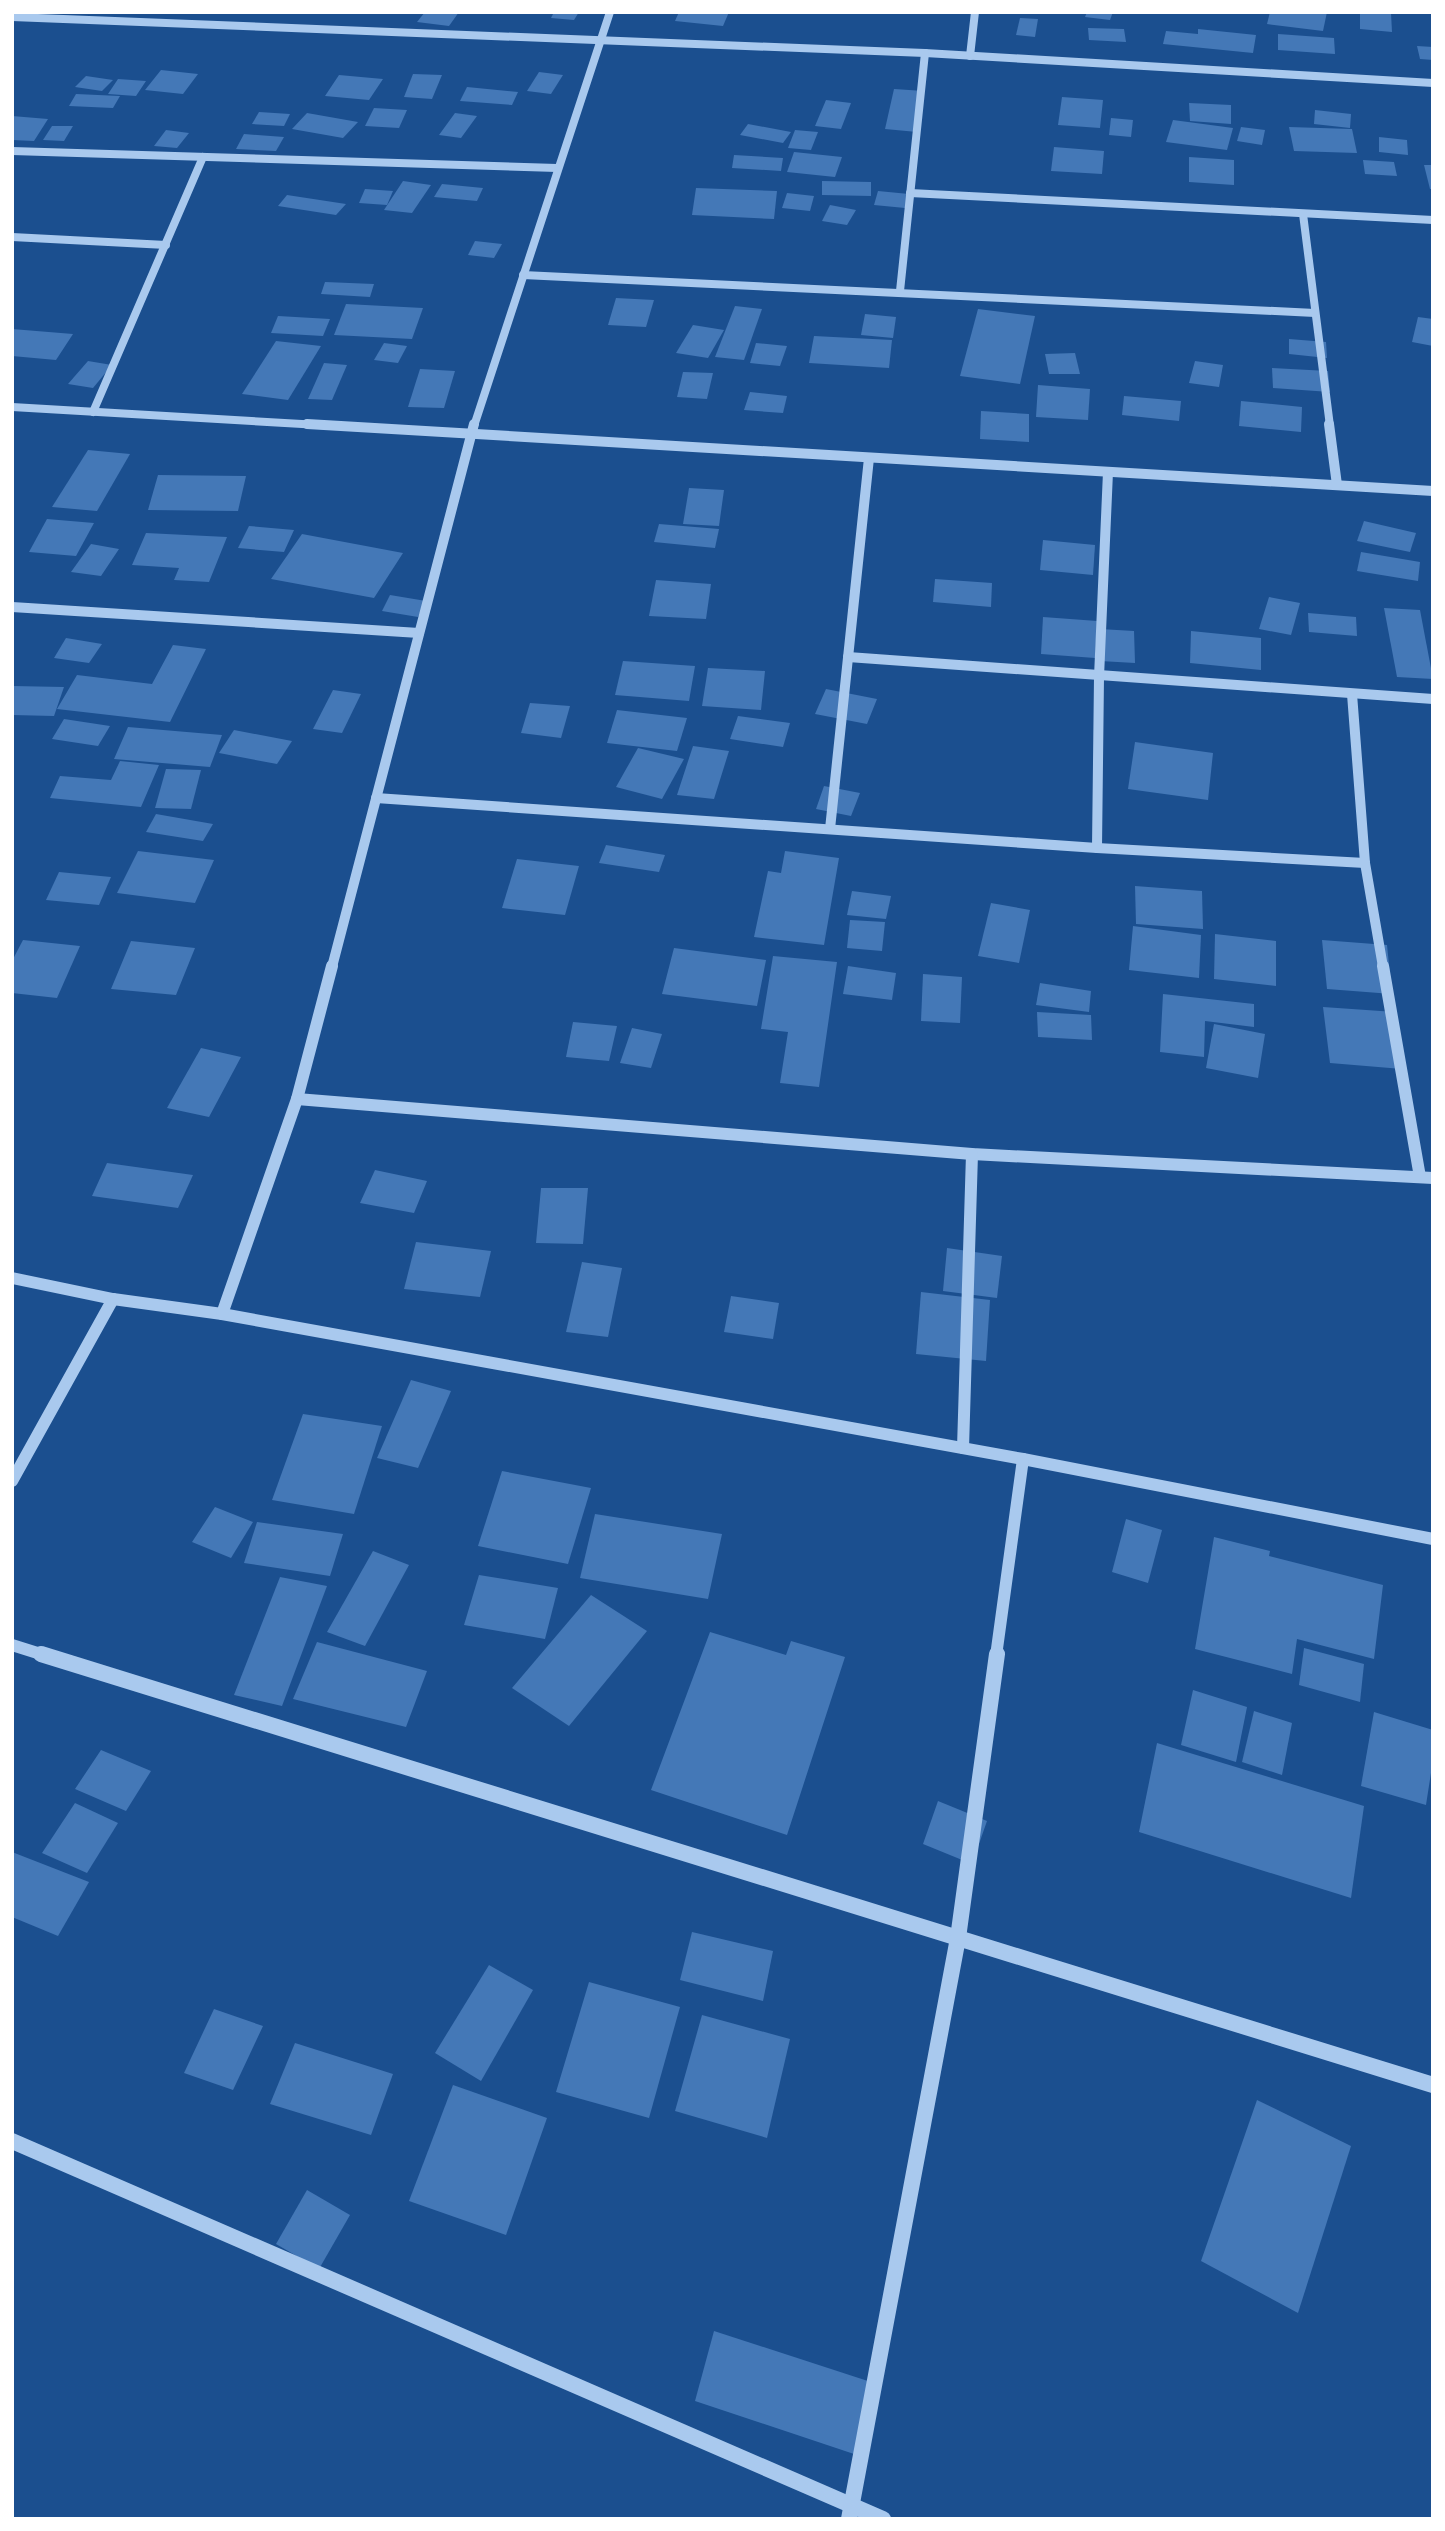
<svg xmlns="http://www.w3.org/2000/svg" width="1445" height="2531" font-family="'Roboto Condensed',sans-serif">
	<style>
		.building { fill: #4478b7 }
		.lines { fill: none; stroke-linecap: round; stroke-linejoin: round }
		.minor-far3 { stroke: #a9c9ee; stroke-width: 8 }
		.minor-far2 { stroke: #a9c9ee; stroke-width: 10 }
		.minor-far1 { stroke: #a9c9ee; stroke-width: 12 }
		.minor { stroke: #a9c9ee; stroke-width: 16 }
	</style>
	<rect width="100%" height="100%" fill="#1b4f8f"/>
	<!-- building -->
	<g class="building">
		<polygon points="425,12 459,12 449,26 417,22"/>
		<polygon points="554,12 579,12 574,20 551,18"/>
		<polygon points="679,12 729,12 723,26 675,21"/>
		<polygon points="1087,12 1113,12 1110,20 1085,17"/>
		<polygon points="1270,12 1327,12 1323,31 1267,24"/>
		<polygon points="1360,12 1391,13 1392,32 1360,29"/>
		<polygon points="1020,18 1038,19 1035,37 1016,35"/>
		<polygon points="1088,28 1124,29 1126,42 1089,40"/>
		<polygon points="1198,29 1256,35 1253,53 1163,44 1166,31 1198,34"/>
		<polygon points="1278,34 1334,38 1335,54 1278,50"/>
		<polygon points="1417,46 1433,47 1433,60 1420,59"/>
		<polygon points="161,70 198,74 183,94 145,90"/>
		<polygon points="539,72 563,75 551,94 527,91"/>
		<polygon points="413,74 442,75 432,99 404,97"/>
		<polygon points="339,75 383,79 369,100 325,96"/>
		<polygon points="86,76 113,80 102,91 75,87"/>
		<polygon points="118,79 146,81 136,96 108,94"/>
		<polygon points="467,87 518,92 512,105 460,101"/>
		<polygon points="894,89 924,91 917,132 885,129"/>
		<polygon points="76,94 120,96 113,108 69,106"/>
		<polygon points="1062,97 1103,100 1100,128 1058,125"/>
		<polygon points="826,100 851,103 841,129 815,126"/>
		<polygon points="1189,103 1231,105 1231,124 1190,121"/>
		<polygon points="374,108 407,110 399,128 365,126"/>
		<polygon points="1315,110 1351,114 1350,128 1314,124"/>
		<polygon points="259,112 290,114 284,126 252,124"/>
		<polygon points="307,113 358,122 343,138 292,129"/>
		<polygon points="455,113 477,116 461,138 439,135"/>
		<polygon points="12,116 48,119 34,141 12,140"/>
		<polygon points="1111,118 1133,120 1131,137 1109,135"/>
		<polygon points="1173,120 1233,128 1227,150 1166,142"/>
		<polygon points="748,124 791,132 783,143 740,135"/>
		<polygon points="52,126 73,126 64,141 43,140"/>
		<polygon points="1241,127 1265,130 1262,145 1237,141"/>
		<polygon points="1289,127 1352,129 1357,153 1294,151"/>
		<polygon points="166,130 189,133 177,148 154,146"/>
		<polygon points="795,130 818,132 811,150 788,148"/>
		<polygon points="244,134 284,137 276,151 236,149"/>
		<polygon points="1379,137 1407,140 1408,155 1379,152"/>
		<polygon points="1054,147 1104,151 1102,174 1051,171"/>
		<polygon points="794,152 842,157 835,177 787,172"/>
		<polygon points="734,155 783,158 781,171 732,168"/>
		<polygon points="1189,157 1234,160 1234,185 1189,182"/>
		<polygon points="1363,160 1394,162 1397,176 1365,174"/>
		<polygon points="1424,165 1433,165 1433,189 1430,189"/>
		<polygon points="403,181 431,185 412,213 384,210"/>
		<polygon points="822,181 871,182 871,196 822,195"/>
		<polygon points="442,184 483,188 477,201 434,197"/>
		<polygon points="696,188 777,191 774,219 692,215"/>
		<polygon points="365,189 393,191 387,205 359,203"/>
		<polygon points="878,191 909,194 905,208 874,205"/>
		<polygon points="787,193 814,196 810,211 782,208"/>
		<polygon points="287,195 346,204 336,215 278,206"/>
		<polygon points="830,205 856,210 847,225 822,221"/>
		<polygon points="475,241 502,244 494,258 468,255"/>
		<polygon points="325,282 374,284 370,297 321,294"/>
		<polygon points="616,298 654,300 646,327 608,325"/>
		<polygon points="346,304 423,308 412,339 334,335"/>
		<polygon points="735,306 762,309 744,360 715,357"/>
		<polygon points="978,309 1035,316 1020,384 960,376"/>
		<polygon points="865,314 896,317 893,338 861,335"/>
		<polygon points="278,316 330,319 323,336 271,333"/>
		<polygon points="1418,317 1433,319 1433,346 1412,342"/>
		<polygon points="693,325 724,330 708,358 676,353"/>
		<polygon points="12,329 73,334 56,360 12,356"/>
		<polygon points="814,336 892,340 889,368 809,363"/>
		<polygon points="1289,339 1326,342 1327,358 1289,354"/>
		<polygon points="276,341 321,346 288,400 242,394"/>
		<polygon points="384,343 407,346 398,363 374,360"/>
		<polygon points="756,343 787,346 780,366 750,363"/>
		<polygon points="1075,353 1080,374 1049,374 1045,354"/>
		<polygon points="88,361 112,365 93,388 68,384"/>
		<polygon points="1195,361 1223,365 1219,387 1189,383"/>
		<polygon points="324,363 347,365 332,400 308,399"/>
		<polygon points="1272,368 1328,371 1330,392 1273,388"/>
		<polygon points="420,369 455,371 444,408 408,407"/>
		<polygon points="683,372 713,373 707,399 677,397"/>
		<polygon points="1038,385 1090,389 1088,420 1036,417"/>
		<polygon points="750,392 787,396 783,413 744,410"/>
		<polygon points="1124,396 1181,401 1179,421 1122,415"/>
		<polygon points="1241,401 1302,407 1301,432 1239,426"/>
		<polygon points="981,411 1029,414 1029,442 980,439"/>
		<polygon points="88,450 130,454 97,511 52,507"/>
		<polygon points="158,475 246,476 238,511 148,510"/>
		<polygon points="689,488 724,490 719,526 683,524"/>
		<polygon points="47,519 94,523 76,556 29,552"/>
		<polygon points="1364,521 1416,533 1410,552 1357,541"/>
		<polygon points="659,524 719,529 715,548 654,542"/>
		<polygon points="249,526 294,530 284,552 238,548"/>
		<polygon points="146,533 227,537 209,582 174,580 179,568 132,565"/>
		<polygon points="302,534 403,553 374,598 271,579"/>
		<polygon points="1043,540 1095,545 1093,575 1040,570"/>
		<polygon points="91,544 119,549 101,576 71,572"/>
		<polygon points="1361,552 1420,562 1418,581 1357,571"/>
		<polygon points="935,579 992,583 991,607 933,602"/>
		<polygon points="656,580 711,584 706,619 649,616"/>
		<polygon points="390,595 426,601 418,617 382,611"/>
		<polygon points="1269,597 1300,603 1291,635 1259,629"/>
		<polygon points="1384,608 1420,610 1433,679 1397,677"/>
		<polygon points="1308,613 1356,617 1357,636 1309,632"/>
		<polygon points="1043,617 1097,621 1095,658 1041,654"/>
		<polygon points="1100,629 1134,631 1135,663 1100,661"/>
		<polygon points="1191,631 1261,638 1261,670 1190,663"/>
		<polygon points="66,638 102,644 89,663 54,658"/>
		<polygon points="173,645 206,649 170,722 57,709 77,675 152,684"/>
		<polygon points="623,661 695,666 689,701 615,695"/>
		<polygon points="708,668 765,671 761,710 702,706"/>
		<polygon points="12,686 64,687 54,716 12,715"/>
		<polygon points="826,689 877,699 867,724 815,714"/>
		<polygon points="333,690 361,694 342,733 313,729"/>
		<polygon points="530,703 570,706 561,738 521,733"/>
		<polygon points="617,710 687,718 677,751 607,743"/>
		<polygon points="738,716 790,723 783,747 730,739"/>
		<polygon points="64,719 110,726 98,746 52,739"/>
		<polygon points="128,727 222,735 210,767 114,759"/>
		<polygon points="234,730 292,741 277,764 219,753"/>
		<polygon points="1135,742 1213,753 1208,800 1128,789"/>
		<polygon points="693,746 729,751 714,799 677,795"/>
		<polygon points="638,748 684,759 662,799 616,787"/>
		<polygon points="120,761 159,765 141,807 50,798 60,776 111,780"/>
		<polygon points="166,769 201,770 191,809 155,808"/>
		<polygon points="824,786 860,793 851,816 816,809"/>
		<polygon points="156,814 213,824 203,841 146,832"/>
		<polygon points="606,845 665,855 659,872 599,863"/>
		<polygon points="138,851 214,860 195,903 117,893"/>
		<polygon points="785,851 839,858 824,945 754,937 768,871 781,873"/>
		<polygon points="517,859 579,866 565,915 502,908"/>
		<polygon points="59,872 111,877 99,905 46,900"/>
		<polygon points="1135,886 1202,891 1203,929 1136,924"/>
		<polygon points="852,891 891,896 886,919 847,915"/>
		<polygon points="991,903 1030,910 1019,963 978,956"/>
		<polygon points="850,920 885,922 882,951 847,948"/>
		<polygon points="1133,926 1201,935 1199,978 1129,970"/>
		<polygon points="1215,934 1276,941 1276,986 1214,979"/>
		<polygon points="23,940 80,946 57,998 12,993 12,961"/>
		<polygon points="1322,940 1387,945 1392,994 1327,989"/>
		<polygon points="131,941 195,948 176,995 111,989"/>
		<polygon points="674,948 766,960 757,1006 662,994"/>
		<polygon points="773,956 837,962 819,1087 780,1083 788,1032 761,1029"/>
		<polygon points="848,966 896,973 892,1000 843,994"/>
		<polygon points="923,974 962,977 960,1023 921,1021"/>
		<polygon points="1040,983 1091,991 1089,1012 1036,1005"/>
		<polygon points="1163,994 1254,1004 1254,1027 1205,1021 1204,1057 1160,1052"/>
		<polygon points="1323,1007 1395,1012 1402,1069 1330,1063"/>
		<polygon points="1037,1012 1091,1015 1092,1040 1038,1037"/>
		<polygon points="573,1022 617,1026 609,1061 566,1057"/>
		<polygon points="1214,1024 1265,1034 1258,1078 1206,1068"/>
		<polygon points="632,1028 662,1034 651,1068 620,1063"/>
		<polygon points="201,1048 241,1057 209,1117 167,1108"/>
		<polygon points="107,1163 193,1175 178,1208 92,1196"/>
		<polygon points="375,1170 427,1181 414,1213 360,1203"/>
		<polygon points="541,1188 588,1188 583,1244 536,1243"/>
		<polygon points="416,1242 491,1251 480,1297 404,1289"/>
		<polygon points="947,1248 1002,1256 997,1298 943,1291"/>
		<polygon points="582,1262 622,1268 608,1337 566,1332"/>
		<polygon points="921,1292 990,1300 986,1361 916,1354"/>
		<polygon points="731,1296 779,1303 773,1339 724,1332"/>
		<polygon points="411,1380 451,1391 418,1468 377,1458"/>
		<polygon points="303,1414 382,1426 354,1514 272,1500"/>
		<polygon points="502,1471 591,1488 568,1564 478,1546"/>
		<polygon points="215,1507 253,1522 231,1558 192,1542"/>
		<polygon points="595,1514 722,1534 708,1599 580,1578"/>
		<polygon points="1126,1519 1162,1530 1148,1583 1112,1572"/>
		<polygon points="257,1522 343,1534 330,1576 244,1563"/>
		<polygon points="1214,1537 1270,1551 1269,1556 1383,1585 1374,1659 1297,1639 1292,1674 1195,1649"/>
		<polygon points="373,1551 409,1565 365,1646 327,1632"/>
		<polygon points="479,1575 558,1588 545,1639 464,1625"/>
		<polygon points="280,1577 327,1586 282,1706 234,1695"/>
		<polygon points="591,1595 647,1631 569,1726 512,1688"/>
		<polygon points="710,1632 786,1655 791,1641 845,1657 787,1835 651,1790"/>
		<polygon points="317,1642 427,1671 406,1727 293,1699"/>
		<polygon points="1304,1648 1364,1664 1360,1702 1299,1685"/>
		<polygon points="1193,1690 1247,1707 1236,1762 1181,1745"/>
		<polygon points="1254,1711 1292,1723 1282,1775 1242,1762"/>
		<polygon points="1374,1712 1433,1730 1433,1760 1426,1805 1361,1786"/>
		<polygon points="1157,1743 1364,1806 1351,1898 1139,1832"/>
		<polygon points="101,1750 151,1771 126,1811 75,1789"/>
		<polygon points="938,1801 987,1821 972,1864 923,1844"/>
		<polygon points="75,1803 118,1823 87,1873 42,1853"/>
		<polygon points="12,1852 89,1882 58,1936 12,1917"/>
		<polygon points="692,1932 773,1951 763,2001 680,1980"/>
		<polygon points="489,1965 533,1990 481,2081 435,2053"/>
		<polygon points="589,1982 680,2007 649,2118 556,2092"/>
		<polygon points="214,2009 263,2026 233,2090 184,2073"/>
		<polygon points="702,2015 790,2039 767,2138 675,2111"/>
		<polygon points="295,2043 393,2074 371,2135 270,2104"/>
		<polygon points="453,2085 547,2118 506,2235 409,2201"/>
		<polygon points="1257,2100 1351,2146 1298,2313 1201,2261"/>
		<polygon points="307,2190 350,2215 319,2269 276,2244"/>
		<polygon points="714,2331 874,2383 857,2455 695,2401"/>
	</g>
	<g class="lines">
		<!-- minor-far3 -->
		<g class="minor-far3">
			<polyline points="12,17 925,53 1433,83"/>
			<polyline points="970,56 975,12"/>
			<polyline points="12,151 557,168"/>
			<polyline points="910,193 1433,220"/>
			<polyline points="1303,214 1330,426"/>
			<polyline points="12,237 166,245"/>
			<polyline points="523,275 1315,313"/>
			<polyline points="900,291 925,53"/>
			<polyline points="12,407 337,426"/>
			<polyline points="93,412 203,157"/>
			<polyline points="474,426 610,12"/>
		</g>
		<!-- minor-far2 -->
		<g class="minor-far2">
			<polyline points="307,424 1433,491"/>
			<polyline points="1329,424 1337,485"/>
			<polyline points="12,607 419,633"/>
			<polyline points="848,657 1433,699"/>
			<polyline points="1352,694 1365,863 1383,967"/>
			<polyline points="376,798 1097,848 1365,863"/>
			<polyline points="830,829 869,458"/>
			<polyline points="1097,848 1099,677 1108,472"/>
			<polyline points="332,967 474,424"/>
		</g>
		<!-- minor-far1 -->
		<g class="minor-far1">
			<polyline points="1383,966 1420,1177"/>
			<polyline points="297,1099 972,1154 1433,1178"/>
			<polyline points="12,1278 113,1299 222,1314 1023,1459 1433,1539"/>
			<polyline points="222,1314 297,1099 332,966"/>
			<polyline points="963,1448 972,1154"/>
			<polyline points="12,1481 113,1299"/>
			<polyline points="12,1645 47,1656"/>
			<polyline points="996,1656 1023,1459"/>
		</g>
		<!-- minor -->
		<g class="minor">
			<polyline points="41,1654 1433,2085"/>
			<polyline points="12,2141 883,2519"/>
			<polyline points="849,2519 958,1938 997,1654"/>
		</g>
	</g>
	<!-- border -->
	<rect width="1445" height="2531" fill="none" stroke="#ffffff" stroke-width="28"/>
</svg>
